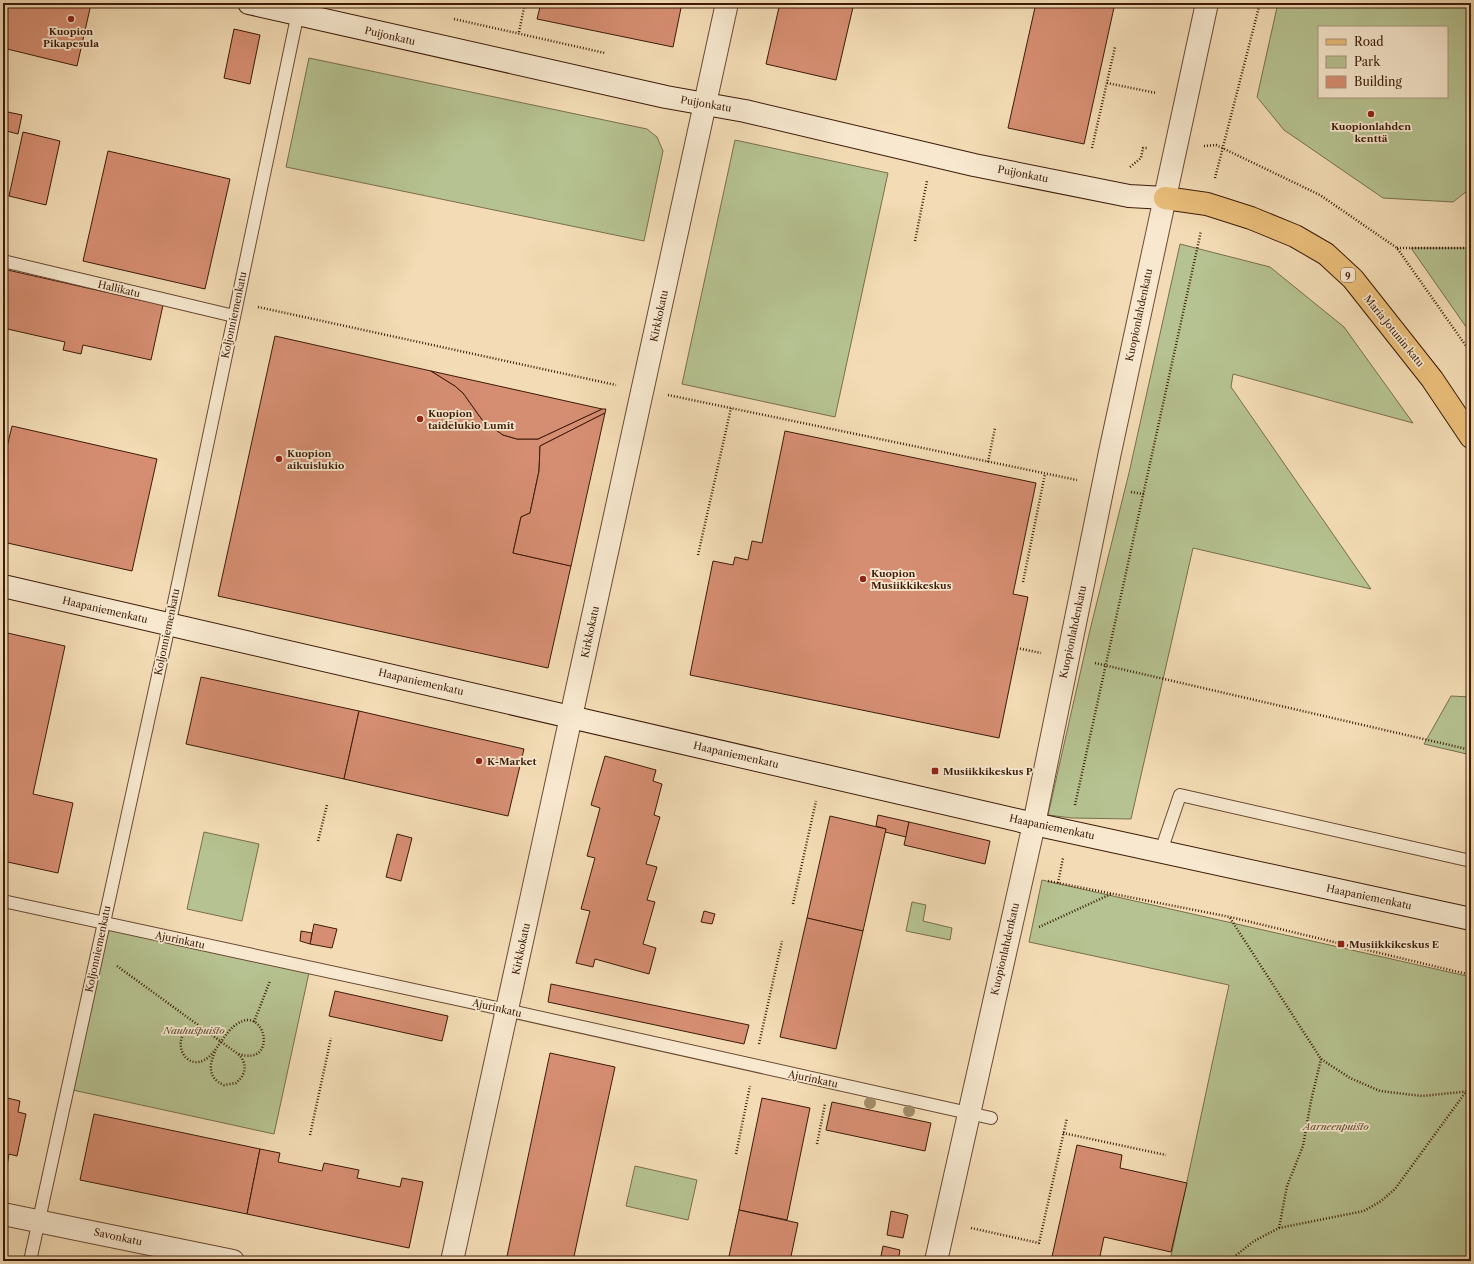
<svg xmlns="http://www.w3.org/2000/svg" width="1474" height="1264" font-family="'Libre Caslon Text',serif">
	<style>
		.green { fill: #b6c291; stroke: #796e4c; fill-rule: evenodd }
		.building { fill: #d68e72; stroke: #3c1b08 }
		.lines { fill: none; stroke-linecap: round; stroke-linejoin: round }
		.lane-casing { stroke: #6a4b33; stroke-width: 14 }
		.street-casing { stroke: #6a4b33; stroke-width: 24 }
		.secondary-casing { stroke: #3c1b08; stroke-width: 24 }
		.primary-casing { stroke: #3c1b08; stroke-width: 24 }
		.path { stroke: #3c1b08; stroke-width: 2.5; stroke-dasharray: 1 2; stroke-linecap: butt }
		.lane { stroke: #f7e8cf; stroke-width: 12 }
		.street { stroke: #f7e8cf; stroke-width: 22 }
		.secondary { stroke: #f7e8cf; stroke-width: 22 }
		.primary { stroke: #eabe7a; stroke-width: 22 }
		.tree { fill: #a38d6c }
		.poi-dot { fill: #8f2418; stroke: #f7e8cf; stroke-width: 1.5 }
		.labels { text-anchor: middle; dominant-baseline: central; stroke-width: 3.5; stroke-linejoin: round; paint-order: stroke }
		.shield { fill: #f7e8cf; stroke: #745844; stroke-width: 1 }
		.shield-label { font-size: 9px; font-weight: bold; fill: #3c1b08 }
		.poi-label { font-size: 10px; font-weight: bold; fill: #3c1b08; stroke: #f7e8cf; text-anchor: start }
		.street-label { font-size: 10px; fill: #3c1b08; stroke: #f7e8cf }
		.park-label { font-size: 10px; font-style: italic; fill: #614d31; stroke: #f7e8cf }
	</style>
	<rect width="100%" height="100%" fill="#f3dcb5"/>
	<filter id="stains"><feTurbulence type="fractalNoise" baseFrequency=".005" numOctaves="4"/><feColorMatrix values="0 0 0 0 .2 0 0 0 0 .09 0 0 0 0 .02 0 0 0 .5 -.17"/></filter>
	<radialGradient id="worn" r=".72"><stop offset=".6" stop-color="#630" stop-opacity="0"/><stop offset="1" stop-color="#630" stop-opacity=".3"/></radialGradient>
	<!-- green -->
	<g class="green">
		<path d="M1278,3H1471V188L1453,202L1383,198L1284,130L1257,97ZM1319,27H1447V97H1319Z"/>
		<polygon points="309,58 647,129 657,137 663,151 644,241 286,167"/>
		<polygon points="735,140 888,173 835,417 682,384"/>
		<polygon points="1180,244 1270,267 1344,327 1413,423 1233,374 1231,387 1371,589 1193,548 1131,819 1072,818 1048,815 1090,630 1129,473"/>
		<polygon points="1411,248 1471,248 1471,334"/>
		<polygon points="1451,696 1471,697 1471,755 1424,744"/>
		<polygon points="204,832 259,844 242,921 187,909"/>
		<polygon points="1042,880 1471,977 1471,1261 1170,1261 1229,985 1029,942"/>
		<polygon points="912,902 926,905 923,921 952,928 950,940 906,931"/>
		<polygon points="104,923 310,968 274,1134 68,1089"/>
		<polygon points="635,1166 697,1180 688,1220 626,1206"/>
	</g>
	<!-- building -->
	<g class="building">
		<polygon points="5,3 91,4 77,66 3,48 3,5"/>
		<polygon points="541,3 682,3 673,47 537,19"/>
		<polygon points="780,3 854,3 836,80 766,64"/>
		<polygon points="1036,3 1115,3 1084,144 1008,128"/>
		<polygon points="234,29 260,35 250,84 224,78"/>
		<polygon points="3,111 22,115 18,134 3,130"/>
		<polygon points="23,132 60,141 46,205 9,196"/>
		<polygon points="108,151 230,179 205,289 83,261"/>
		<polygon points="3,269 163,305 151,360 83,345 81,354 63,350 65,342 3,328"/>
		<polygon points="275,336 431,371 455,386 463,393 483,421 503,435 517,439 538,439 602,409 606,409 605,413 540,446 539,471 530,513 521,517 513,553 571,566 548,668 218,596"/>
		<polygon points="431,371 602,409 538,439 517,439 503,435 483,421 463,393 455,386"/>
		<polygon points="605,413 571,566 513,553 521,517 530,513 539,471 540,446"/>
		<polygon points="12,426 157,459 132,571 3,542 3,464"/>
		<polygon points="785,431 1036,483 1013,594 1028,597 999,738 690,675 713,561 733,565 735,557 748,560 752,541 762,543"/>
		<polygon points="3,632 65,646 33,794 73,803 58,873 3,861"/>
		<polygon points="201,677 359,711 344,779 186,744"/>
		<polygon points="359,711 524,749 508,816 344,779"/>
		<polygon points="605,756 656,770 653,781 662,784 654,815 660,817 646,864 657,867 647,900 655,902 643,944 656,948 649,974 595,959 593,967 576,963 590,911 581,909 595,858 587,856 600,808 591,805"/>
		<polygon points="878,815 909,822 906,837 885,832 886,829 876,826"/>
		<polygon points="830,816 886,829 863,931 807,918"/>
		<polygon points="909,822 990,841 985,864 904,845"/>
		<polygon points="397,834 412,838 401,881 386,877"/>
		<polygon points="704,911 715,914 712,924 701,922"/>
		<polygon points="807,918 863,931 836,1049 780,1037"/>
		<polygon points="314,924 337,929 332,948 310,944"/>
		<polygon points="301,931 312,933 310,944 300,941"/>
		<polygon points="551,984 749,1025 744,1044 548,1002"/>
		<polygon points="335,991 448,1016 442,1041 329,1016"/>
		<polygon points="550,1053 615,1067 573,1261 506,1261"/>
		<polygon points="3,1097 20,1101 18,1112 26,1114 17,1156 9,1154 7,1166 3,1165"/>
		<polygon points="762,1098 810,1108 787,1220 739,1210"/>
		<polygon points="832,1102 931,1123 925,1151 826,1130"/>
		<polygon points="94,1114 260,1149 247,1214 80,1180"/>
		<polygon points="1077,1145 1122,1155 1120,1168 1187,1183 1171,1252 1104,1237 1099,1261 1051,1261"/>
		<polygon points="260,1149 280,1153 278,1162 322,1171 324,1163 359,1170 357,1178 400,1187 402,1178 423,1182 409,1248 247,1214"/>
		<polygon points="739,1210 798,1223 790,1261 728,1261"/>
		<polygon points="891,1211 908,1215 903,1238 887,1235"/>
		<polygon points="883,1246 900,1250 898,1261 880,1261"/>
	</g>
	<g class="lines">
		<defs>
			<g id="lane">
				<polyline points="3,261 234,316"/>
				<polyline points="1161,851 1180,795 1471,861"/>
				<polyline points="3,901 479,1004 991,1118"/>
				<polyline points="30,1261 175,598 300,3"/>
			</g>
			<g id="street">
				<polyline points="3,1214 233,1261"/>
				<polyline points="452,1261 727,3"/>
				<polyline points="936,1261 1034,824 1110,452 1207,3"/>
			</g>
			<g id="secondary">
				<polyline points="249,3 666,97 745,111 974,165 1129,196 1165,198"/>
				<polyline points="3,586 1034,824 1471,919"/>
			</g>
			<polyline id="primary" points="1165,198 1207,204 1251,218 1295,236 1326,254 1353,279 1432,379 1471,437"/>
		</defs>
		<!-- lane casing -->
		<use href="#lane" class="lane-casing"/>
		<!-- street casing -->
		<use href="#street" class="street-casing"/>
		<!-- secondary casing -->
		<use href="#secondary" class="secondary-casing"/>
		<!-- primary casing -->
		<use href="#primary" class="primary-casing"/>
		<!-- path -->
		<g class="path">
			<polyline points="454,19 605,53"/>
			<polyline points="519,32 525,3"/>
			<polyline points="1107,83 1156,93"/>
			<polyline points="1204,146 1216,145 1320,195 1397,248 1471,353"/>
			<polyline points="1092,148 1115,47"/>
			<polyline points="1130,167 1141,158 1143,148 1147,148"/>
			<polyline points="1215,178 1260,3"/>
			<polyline points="915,241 927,181"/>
			<polyline points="1397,248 1471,248"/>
			<polyline points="258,307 616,385"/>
			<polyline points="668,395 1077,480"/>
			<polyline points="988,462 995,428"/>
			<polyline points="1131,492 1144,494"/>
			<polyline points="698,555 731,408"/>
			<polyline points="1023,582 1045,474"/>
			<polyline points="1017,648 1041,653"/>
			<polyline points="1095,663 1471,750"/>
			<polyline points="1075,805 1201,231"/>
			<polyline points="318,841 327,805"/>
			<polyline points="1048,881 1230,917 1471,975"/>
			<polyline points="1058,883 1063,858"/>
			<polyline points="793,904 816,801"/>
			<polyline points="1230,918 1321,1059 1350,1078 1380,1091 1422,1096 1471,1091"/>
			<polyline points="1039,927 1111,894"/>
			<path d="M117,966L238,1054C248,1063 246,1075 236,1083L224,1085C207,1078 209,1064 216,1050"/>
			<polyline points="254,1022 270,981"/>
			<path d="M203,1029C165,1023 181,1079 209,1057C219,1047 226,1031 237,1024C266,1004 278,1067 239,1054"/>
			<polyline points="759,1044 782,941"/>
			<polyline points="1063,1133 1166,1155"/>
			<polyline points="310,1135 331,1038"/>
			<polyline points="817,1144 825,1104"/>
			<polyline points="736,1154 750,1086"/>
			<polyline points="971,1228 1039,1243 1067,1118"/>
			<polyline points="1279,1228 1287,1186 1303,1146 1311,1101 1321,1059"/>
			<polyline points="1229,1261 1254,1241 1279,1228 1364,1211 1381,1201 1395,1189 1465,1093"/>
		</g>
		<!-- lane -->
		<use href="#lane" class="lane"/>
		<!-- street -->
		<use href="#street" class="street"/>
		<!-- secondary -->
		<use href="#secondary" class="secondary"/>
		<!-- primary -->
		<use href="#primary" class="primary"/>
	</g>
	<!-- trees -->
	<g class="tree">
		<circle cx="870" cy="1103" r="6"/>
		<circle cx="909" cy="1111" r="6"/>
	</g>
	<!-- markers -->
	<g class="poi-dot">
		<circle cx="71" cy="19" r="4"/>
		<circle cx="1371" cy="114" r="4"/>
		<circle cx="420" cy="419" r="4"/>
		<circle cx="279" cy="459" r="4"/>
		<circle cx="863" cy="579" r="4"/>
		<circle cx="479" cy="761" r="4"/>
		<rect x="931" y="767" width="8" height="8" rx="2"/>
		<rect x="1337" y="940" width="8" height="8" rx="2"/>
	</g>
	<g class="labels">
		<!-- shield labels -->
		<rect class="shield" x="1341" y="268" width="14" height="14" rx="3"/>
		<g class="shield-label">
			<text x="1348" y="275">9</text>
		</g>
		<!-- poi labels -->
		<g class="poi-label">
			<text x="71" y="31" text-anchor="middle">Kuopion<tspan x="71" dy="12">Pikapesula</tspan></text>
			<text x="1371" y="126" text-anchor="middle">Kuopionlahden<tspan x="1371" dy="12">kenttä</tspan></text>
			<text x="428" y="413">Kuopion<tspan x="428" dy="12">taidelukio Lumit</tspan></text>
			<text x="287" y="453">Kuopion<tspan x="287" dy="12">aikuislukio</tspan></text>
			<text x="871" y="573">Kuopion<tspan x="871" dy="12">Musiikkikeskus</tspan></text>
			<text x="487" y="761">K-Market</text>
			<text x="943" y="771">Musiikkikeskus P</text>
			<text x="1349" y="944">Musiikkikeskus E</text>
		</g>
		<!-- street labels -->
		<g class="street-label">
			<text transform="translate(390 36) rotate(13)">Puijonkatu</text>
			<text transform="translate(706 104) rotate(10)">Puijonkatu</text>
			<text transform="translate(1023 174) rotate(11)">Puijonkatu</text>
			<text transform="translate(119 289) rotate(13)">Hallikatu</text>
			<text transform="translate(234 315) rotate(-78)">Koljonniemenkatu</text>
			<text transform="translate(1139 315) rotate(-78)">Kuopionlahdenkatu</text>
			<text transform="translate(659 316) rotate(-78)">Kirkkokatu</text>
			<text transform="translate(1394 331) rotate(51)">Maria Jotunin katu</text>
			<text transform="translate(105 610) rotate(13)">Haapaniemenkatu</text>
			<text transform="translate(167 632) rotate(-78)">Koljonniemenkatu</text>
			<text transform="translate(590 632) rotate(-78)">Kirkkokatu</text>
			<text transform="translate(1073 632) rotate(-78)">Kuopionlahdenkatu</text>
			<text transform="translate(421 682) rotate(13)">Haapaniemenkatu</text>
			<text transform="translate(736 755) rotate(13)">Haapaniemenkatu</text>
			<text transform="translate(1052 827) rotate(12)">Haapaniemenkatu</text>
			<text transform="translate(1369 897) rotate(12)">Haapaniemenkatu</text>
			<text transform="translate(180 940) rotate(12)">Ajurinkatu</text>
			<text transform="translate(98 949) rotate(-78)">Koljonniemenkatu</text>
			<text transform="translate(521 949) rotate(-78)">Kirkkokatu</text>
			<text transform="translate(1005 949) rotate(-77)">Kuopionlahdenkatu</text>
			<text transform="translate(497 1008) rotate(13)">Ajurinkatu</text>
			<text transform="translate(813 1079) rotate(12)">Ajurinkatu</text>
			<text transform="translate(118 1237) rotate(12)">Savonkatu</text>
		</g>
		<!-- park labels -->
		<g class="park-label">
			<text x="194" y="1030">Nauhuspuisto</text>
			<text x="1336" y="1126">Aarneenpuisto</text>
		</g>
	</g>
	<!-- margin -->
	<rect width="1474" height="1264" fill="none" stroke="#f3dcb5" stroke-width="16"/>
	<rect x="4" y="4" width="1466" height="1256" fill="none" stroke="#3c1b08" stroke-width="2"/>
	<rect x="8" y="8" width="1458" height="1248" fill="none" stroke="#3c1b08"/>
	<!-- legend -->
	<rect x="1318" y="26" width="130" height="72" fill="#f7e8cf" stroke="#ac967f"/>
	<rect x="1326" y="39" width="20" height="6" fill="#eabe7a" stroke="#ac967f"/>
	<text x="1354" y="46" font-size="12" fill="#3c1b08">Road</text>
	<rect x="1326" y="56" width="20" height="12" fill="#b6c291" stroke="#ac967f"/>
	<text x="1354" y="66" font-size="12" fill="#3c1b08">Park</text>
	<rect x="1326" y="76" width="20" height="12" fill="#d68e72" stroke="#ac967f"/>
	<text x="1354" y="86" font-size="12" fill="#3c1b08">Building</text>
	<rect width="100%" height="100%" filter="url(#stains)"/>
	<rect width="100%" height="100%" fill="url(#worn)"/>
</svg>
